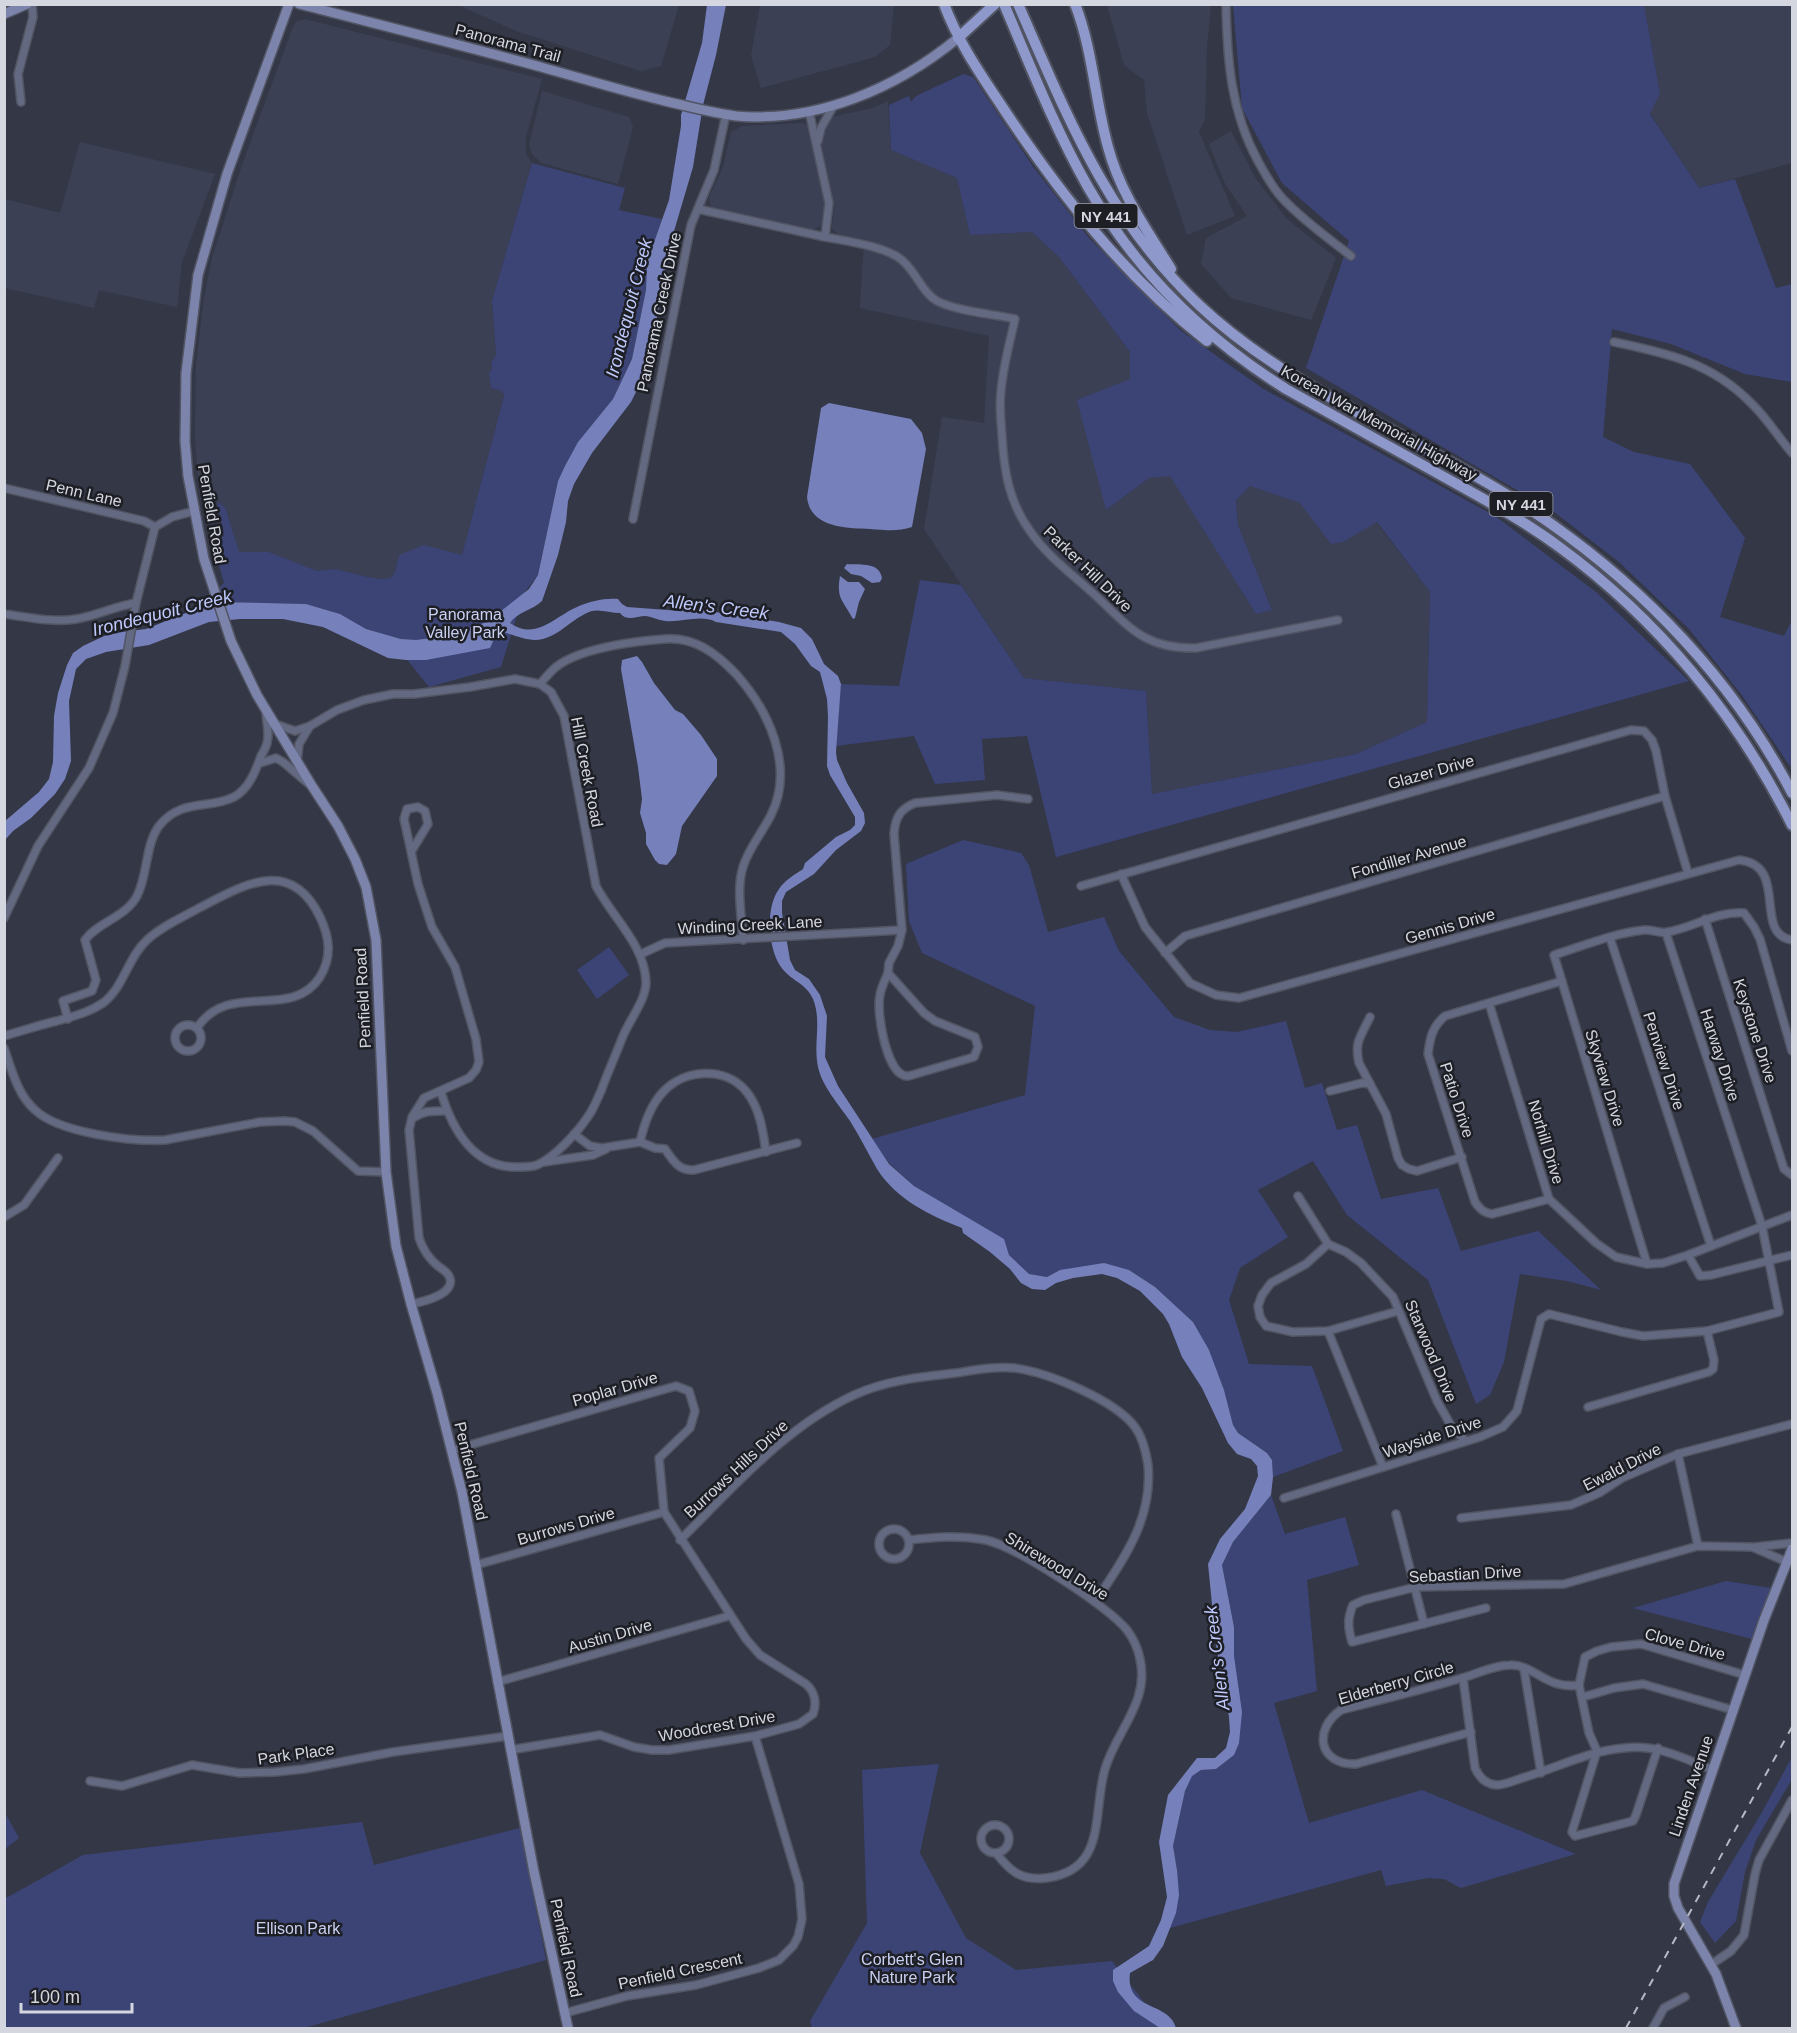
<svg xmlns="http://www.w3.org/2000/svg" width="1797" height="2033" font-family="Helvetica,sans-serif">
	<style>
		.built { fill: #3c4055 }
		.green { fill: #3c4476 }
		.water { fill: #7680bb }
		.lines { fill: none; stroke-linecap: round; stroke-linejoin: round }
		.street-casing { stroke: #515462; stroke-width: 10 }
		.secondary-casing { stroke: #515462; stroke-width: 12 }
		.primary-casing { stroke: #515462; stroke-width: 14 }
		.street { stroke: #646982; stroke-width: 7 }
		.secondary { stroke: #7c84ac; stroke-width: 9 }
		.primary { stroke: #8e98cb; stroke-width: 10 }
		.rail { stroke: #b7b9c4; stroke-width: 2; stroke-dasharray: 8 8; stroke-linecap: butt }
		.labels { text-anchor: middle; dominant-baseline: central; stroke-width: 5; stroke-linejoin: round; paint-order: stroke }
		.shield { fill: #1d1f25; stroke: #9d9fa8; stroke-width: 1.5 }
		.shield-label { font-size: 15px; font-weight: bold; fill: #d4d6e0 }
		.street-label { font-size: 16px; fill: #d4d6e0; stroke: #1d1f25 }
		.park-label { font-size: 16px; fill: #c9d0f2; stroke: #1d1f25 }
		.water-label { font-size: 18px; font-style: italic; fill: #bfc9fc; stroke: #1d1f25 }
	</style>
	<rect width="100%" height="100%" fill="#343746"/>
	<!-- built -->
	<g class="built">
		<polygon points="458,5 679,5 661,66 641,71 516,31"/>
		<polygon points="760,5 894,5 890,45 875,57 761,88 751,56"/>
		<polygon points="1107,5 1211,5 1207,46 1205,119 1199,132 1235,216 1187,235 1147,113 1144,80 1124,65"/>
		<polygon points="1644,5 1792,5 1792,163 1699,188 1650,113 1660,93"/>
		<polygon points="305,19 542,79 526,137 526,154 532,163 492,301 496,355 491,363 492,369 489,373 491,388 502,391 504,396 462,555 399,555 395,572 391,578 382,579 368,577 335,569 317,571 269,552 239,553 225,507 200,493 197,467 195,432 196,365 204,298 212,258 243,162 293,27 296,22"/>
		<polygon points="542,91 629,117 633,127 618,184 541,163 532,154 529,145"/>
		<polygon points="888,101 891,150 957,178 970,235 1032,232 1059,257 1130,352 1130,379 1106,510 1149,478 1170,475 1256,614 1272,609 1238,525 1236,500 1250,486 1301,503 1331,544 1343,542 1376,522 1430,592 1427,722 1356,754 1152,794 1146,691 1024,678 924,529 942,417 984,423 989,336 860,308 864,242 839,236 832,228 834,204 824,165 821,136 825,124 835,116 873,108"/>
		<polygon points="803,123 809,127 811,132 814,155 824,196 825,207 823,223 820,227 810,230 713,208 710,205 709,197 723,167 731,132 742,126"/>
		<polygon points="1231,131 1256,179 1287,219 1336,258 1311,320 1231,298 1201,264 1206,238 1247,216 1224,182 1209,144"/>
		<polygon points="80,142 215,174 182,262 177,307 99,290 94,308 5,288 5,199 60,213"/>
	</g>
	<!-- green -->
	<g class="green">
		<polygon points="1233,5 1644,5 1660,93 1650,114 1699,188 1735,179 1776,288 1792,284 1792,382 1745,374 1671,344 1612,329 1603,437 1634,452 1690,464 1745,538 1720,617 1784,636 1792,620 1792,769 1741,694 1689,629 1619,562 1553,511 1306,368 1349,241 1282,183 1242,108"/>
		<polygon points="963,74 973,77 1034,168 1089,238 1180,330 1262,388 1495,516 1596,592 1689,681 1056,857 1027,736 982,739 985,780 935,784 914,736 836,746 841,684 899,686 920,580 961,585 1024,678 1146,691 1152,794 1356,754 1427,722 1430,592 1377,522 1343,542 1331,544 1300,503 1250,486 1236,500 1238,525 1272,610 1256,614 1170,476 1149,478 1106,510 1077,400 1130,379 1130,352 1059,257 1032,232 970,235 957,178 891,150 889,105 909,96 911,102 916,96"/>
		<polygon points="532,163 625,188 619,210 662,219 647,262 646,290 632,359 613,399 578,442 558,481 538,575 524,593 501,667 429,687 405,657 410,640 401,639 366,629 340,614 306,604 223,602 219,588 224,583 214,548 224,535 217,502 225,507 239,552 269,552 317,571 335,569 368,577 382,579 391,578 395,572 399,555 424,545 462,555 504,396 502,391 491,388 489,373 492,369 491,363 496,355 492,301"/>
		<polygon points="963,840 1021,853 1029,865 1048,932 1104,917 1119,951 1174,1017 1210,1030 1237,1032 1286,1021 1305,1088 1322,1083 1337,1130 1357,1125 1381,1199 1438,1188 1461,1251 1538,1231 1601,1290 1567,1281 1520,1274 1504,1362 1490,1395 1476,1404 1428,1280 1347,1215 1313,1161 1258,1190 1288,1237 1240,1268 1229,1300 1249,1364 1312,1366 1343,1451 1273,1477 1272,1460 1267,1453 1238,1433 1233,1425 1224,1390 1209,1351 1193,1322 1155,1287 1129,1270 1060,1270 1047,1277 1029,1274 1009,1255 1003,1239 914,1186 889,1163 872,1139 1025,1095 1035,1006 922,953 909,921 906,864"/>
		<polygon points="609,947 629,975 597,999 577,970"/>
		<polygon points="1271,1495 1285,1534 1345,1517 1359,1565 1307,1580 1317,1691 1274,1703 1309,1823 1422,1790 1576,1854 1461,1888 1444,1879 1428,1878 1386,1886 1381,1870 1170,1928 1176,1913 1177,1870 1173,1846 1185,1791 1192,1775 1201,1770 1216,1769 1234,1755 1234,1627 1222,1565 1233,1542"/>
		<polygon points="1726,1581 1771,1588 1752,1639 1633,1608"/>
		<polygon points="1792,1757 1792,1779 1756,1840 1745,1872 1736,1921 1715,1943 1700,1922 1708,1902 1761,1814"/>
		<polygon points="939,1764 920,1853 966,1938 1016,1970 1112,1961 1164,2028 812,2028 810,2021 867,1923 862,1770"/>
		<polygon points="4,1811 19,1838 5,1849 4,1849"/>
		<polygon points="362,1822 374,1865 520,1828 546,1960 304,2028 5,2028 5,1897 8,1897 83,1855"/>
	</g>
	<!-- water -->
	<g class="water">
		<path d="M707,5H726L716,55L703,105L693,167L669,248L656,324L643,378L631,402L592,453L574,484L568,501L566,522L558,555L542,601C533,610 517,612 510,623C536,641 554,617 577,607C591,601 604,598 618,599L622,604L627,607L681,611L690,608L779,622L801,628L812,639L824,664L838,676L841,684L836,752L837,760L847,783L864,813L865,823L861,831L836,850L814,874L786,892L782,901V913L790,960L795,970L809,979L820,995L827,1016L825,1057L838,1086L889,1164L914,1186L1004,1239L1009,1255L1029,1274L1047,1277L1060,1270L1104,1263L1129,1270L1155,1287L1193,1322L1209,1350L1224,1390L1233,1425L1238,1433L1267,1453L1272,1460L1273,1477L1271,1495L1233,1542L1222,1565L1234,1627V1656L1242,1712L1239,1743L1234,1755L1216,1769L1201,1770L1192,1776L1185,1791L1173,1846L1177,1870L1179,1895L1176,1913L1163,1946L1153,1960L1130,1973C1125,2012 1169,2001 1176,2028H1160L1134,2011L1118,1992L1113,1981V1970L1149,1946L1161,1920L1167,1897L1159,1842L1168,1795L1197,1758H1215L1226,1748L1230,1732L1229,1717L1216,1645L1208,1564L1220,1539L1245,1509L1258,1476L1257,1466L1251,1459L1237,1454L1228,1443L1202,1388L1182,1357L1169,1324L1163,1314L1140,1291L1117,1278L1102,1274L1073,1278L1056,1283L1045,1290L1032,1289L1021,1283L1010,1269L990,1252L963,1233L962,1228C929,1215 897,1200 877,1169C868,1153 860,1137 850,1121C839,1105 822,1086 818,1067C813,1044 822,1021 813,999C806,983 791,981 781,967C768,949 765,908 779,889C785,880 794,875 803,869L805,863L836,837L850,830L855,825V817L830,775L827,766L828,717L827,699L820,672L811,666L795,644L781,632L716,622C700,614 682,623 665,621C658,620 652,617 646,616C636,616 627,622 620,613C611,613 600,609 592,611C572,617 557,640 535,640C525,640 513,635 503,632L495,637L490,648L426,660H406L388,658L323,627L283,619H240L209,622L149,645L106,652L86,659L76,669L69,701L71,761L65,779L55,794L31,818L13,831L5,840V821L39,792L49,779L53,762L54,716L58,693L67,665L73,653L83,646L104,636L122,632L146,629L206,605L219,602L306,604L340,614L366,629L401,639L416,640L440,637L487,622L529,589L538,575L558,481L565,466L578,442L613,399L632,359L646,290L647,262L669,200L681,126V115L702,43Z"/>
		<path d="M829,403L911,419L922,433L926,449L912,527C897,532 886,530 870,529C846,528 810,528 807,497L821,408Z"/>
		<path d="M847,564C862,565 879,562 882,578L880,582L872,583L861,576L851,574L844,568Z"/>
		<path d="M840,576L848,582H859L865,589L859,602L855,618L853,619C843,600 836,599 840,576Z"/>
		<polygon points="637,656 642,662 654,683 675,710 683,714 701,735 717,759 717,776 682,826 676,854 667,865 659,864 655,860 646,844 646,833 640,813 642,799 638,767 621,669 622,660"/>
	</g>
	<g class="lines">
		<defs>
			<g id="street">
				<path d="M1226,4C1227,60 1231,112 1258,161C1265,174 1273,189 1284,200C1304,221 1328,238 1351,256"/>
				<polyline points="21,102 18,74 33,17 32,4"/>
				<path d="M809,111L829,203L825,237C846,241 890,247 904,262C917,274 922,292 937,301C956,311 993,314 1015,319C1010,342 1003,366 1001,391C999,406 1001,421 1002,436C1004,471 1009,502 1030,531C1047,556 1073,575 1095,595C1130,628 1145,649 1196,648L1338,620"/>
				<polyline points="818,141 821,128 834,105"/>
				<polyline points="698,209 825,237"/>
				<path d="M1614,342C1667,353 1712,363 1751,403C1767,418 1778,437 1792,453"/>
				<polyline points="4,488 144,521 155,527"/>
				<polyline points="633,519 691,225 714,170 726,114"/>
				<path d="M4,614C27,617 53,623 76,619C96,616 115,606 136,603"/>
				<path d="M540,684C545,678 550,672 556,667C580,648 635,641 665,639C695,637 716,653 736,674C769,711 795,767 771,815C762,833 748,849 743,867C736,889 742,917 743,940"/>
				<path d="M275,724L295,731L310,726L337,710L364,700L393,694H414L470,687L515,679L540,684L551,692L564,716L596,886C612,917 645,945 646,982C646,1000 630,1019 623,1036C616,1054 608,1072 601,1091C597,1099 594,1108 589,1115C578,1132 555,1157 537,1165C532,1167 525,1167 519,1167C474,1169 452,1129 441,1092"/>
				<polyline points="297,762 299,744 310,726"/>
				<polyline points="260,763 276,758 283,762 310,785"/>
				<path d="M1121,874L1145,927L1190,983L1216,995L1239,998L1739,860C1790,865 1752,934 1792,940"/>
				<polyline points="1081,886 1631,730 1644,731 1652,740 1656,751 1665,796 1688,873"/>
				<polyline points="4,918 38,846 89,768 113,713 125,666 136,603 155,527 172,517 194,511"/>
				<polyline points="1705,919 1784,1169 1792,1175"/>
				<polyline points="1610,938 1711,1246"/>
				<polyline points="1165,953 1185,936 1665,796"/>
				<polyline points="641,954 665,943 902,930"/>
				<path d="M888,973L924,1013L935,1021L975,1037L978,1047L974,1057L912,1075C908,1076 907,1077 903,1075C886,1068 876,1012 880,995C881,988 885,980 888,973Z"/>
				<path d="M888,973L889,963L898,946L902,930L894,834C895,818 900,809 915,803L997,795L1028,799"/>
				<polyline points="1489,1003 1549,1199 1596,1243 1616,1257 1647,1264 1663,1263 1688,1255 1792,1215"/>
				<path d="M1370,1017C1361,1036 1354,1042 1359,1063L1386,1114L1398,1158L1402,1165L1409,1169L1417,1171L1462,1157"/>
				<path d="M68,1019L63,1001L92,991L96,980L85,940C98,922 126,917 137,896C148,875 145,845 159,826C181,798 208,810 234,797C249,789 256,770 261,756C263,752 266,748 267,743C270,734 266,721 266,711"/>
				<circle cx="188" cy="1038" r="13"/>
				<path d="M4,1036C22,1031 39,1025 57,1021C74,1016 88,1013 103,1003C124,987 128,957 147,940C162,926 183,917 201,907C245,884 291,857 320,917C330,938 332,957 320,977C291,1022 229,979 197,1028"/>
				<path d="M4,1048C12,1070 17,1094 35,1110C59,1133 132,1142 165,1140L260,1122L284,1121L295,1122L313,1131L358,1171L386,1172"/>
				<polyline points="1330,1091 1362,1083 1370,1084"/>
				<path d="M413,1118C424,1110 434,1111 447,1111"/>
				<path d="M574,1134L590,1146L602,1148L640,1142L655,1148L665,1149C673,1160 678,1171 694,1170L797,1143"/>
				<path d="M640,1142C644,1124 650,1106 663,1092C684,1069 725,1066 746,1091C760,1108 763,1131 766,1152"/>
				<polyline points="544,1162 593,1155 606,1149"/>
				<polyline points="1298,1196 1328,1244 1346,1252 1361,1263 1393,1297 1437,1401 1453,1429 1466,1441"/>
				<path d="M1549,1199L1492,1214C1484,1213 1480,1209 1475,1202L1428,1054C1430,1038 1432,1027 1445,1016L1562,981"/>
				<polyline points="4,1217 24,1205 58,1158"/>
				<polyline points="1328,1244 1306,1264 1271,1283 1262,1295 1258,1306 1260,1317 1266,1326 1293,1332 1328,1331 1398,1311"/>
				<polyline points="1688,1255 1700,1276 1711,1275 1792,1255"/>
				<path d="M1647,1264L1554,955C1583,946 1614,933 1644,930C1652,929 1660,934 1667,932C1693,928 1716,911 1744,913L1754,927L1760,939L1792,1051"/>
				<path d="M411,1304C422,1302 458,1294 449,1276C447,1272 442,1269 438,1266C428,1258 423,1250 419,1238L409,1130L412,1117L424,1098L469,1078L476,1070L479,1062L476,1039L455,967L432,927L418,884L404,819L407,809L418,807L425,811L428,824L411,852"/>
				<polyline points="1328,1331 1383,1467"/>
				<polyline points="1588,1407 1709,1372 1713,1369 1714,1360 1707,1331"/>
				<path d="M452,1450L676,1386L689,1391L695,1411L690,1428L659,1458L664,1512L746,1639L760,1655L806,1684C815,1692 817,1703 813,1714L799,1724L755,1736L669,1750H652L634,1747L600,1735L510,1750"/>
				<polyline points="1678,1454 1698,1546"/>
				<polyline points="1284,1498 1480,1437 1503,1427 1517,1411 1541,1319 1549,1314 1622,1332 1643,1336 1707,1331 1779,1312 1762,1226 1666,933"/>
				<polyline points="1396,1514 1424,1624"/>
				<polyline points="1461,1518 1571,1505 1599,1493 1622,1478 1678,1454 1792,1424"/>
				<circle cx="894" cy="1544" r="15"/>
				<path d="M680,1540C734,1487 785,1427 854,1395C887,1380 921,1377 956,1373C975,1370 995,1366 1014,1368C1047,1372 1115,1400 1135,1427C1143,1438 1146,1452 1148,1465C1153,1520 1123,1560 1095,1602"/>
				<path d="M909,1540C935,1537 960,1535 986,1540C1017,1547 1107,1606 1127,1630C1133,1638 1138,1649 1140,1659C1150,1702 1116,1731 1105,1769C1092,1813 1108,1870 1046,1878C1021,1881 1010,1871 996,1853"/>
				<polyline points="1755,1547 1792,1543"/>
				<polyline points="476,1565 664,1512"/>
				<path d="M1486,1608L1352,1642C1348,1628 1347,1619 1353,1605L1364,1600L1416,1587L1564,1584L1698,1546L1752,1547L1787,1562"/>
				<polyline points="1524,1669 1541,1773"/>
				<path d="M1463,1678L1475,1768C1479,1777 1485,1784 1496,1785C1504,1785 1514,1781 1522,1778C1557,1768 1588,1751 1624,1748C1658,1744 1683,1758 1713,1770"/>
				<polyline points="497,1682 729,1616"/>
				<polyline points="1583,1697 1614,1688 1643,1684 1733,1710"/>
				<path d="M1471,1732L1356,1764C1318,1765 1313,1729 1341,1710C1381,1700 1422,1690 1462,1678C1477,1674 1494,1665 1510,1665C1534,1664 1546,1690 1579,1685"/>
				<polyline points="1597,1751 1589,1733 1579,1685 1585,1657 1597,1651 1611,1647 1641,1644 1745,1675"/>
				<polyline points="1597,1751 1572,1832 1575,1836 1633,1821 1636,1815 1658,1748"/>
				<polyline points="90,1781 122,1786 192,1765 240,1773 275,1772 304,1769 393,1752 508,1736"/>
				<circle cx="995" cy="1839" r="14"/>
				<polyline points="1712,1964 1731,1951 1744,1935 1755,1874 1759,1860 1792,1800"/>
				<polyline points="565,2013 627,1996 696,1985 759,1968 779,1960 793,1946 798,1937 802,1919 799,1884 755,1736"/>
				<polyline points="1653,2028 1664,2008 1685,1997"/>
			</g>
			<g id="secondary">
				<polyline points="289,4 227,174 198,275 186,373 185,441 188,476 204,559 231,641 257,695 312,786 338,826 355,859 366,887 376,940 386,1172 396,1246 411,1304 437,1393 462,1492 534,1872 568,2028"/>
				<path d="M299,4C380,25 461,45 541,67C584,79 626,92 669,102C691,107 713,113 736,116C817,123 897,88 958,38"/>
				<polyline points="4,14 27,4"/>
				<polyline points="1736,2028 1716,1974 1678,1908 1674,1896 1674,1884 1764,1620 1792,1549"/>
			</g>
			<g id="primary">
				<path d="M944,4C958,42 981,75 1003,108C1060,194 1125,277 1207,341"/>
				<path d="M1004,4C1030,65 1055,129 1088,187C1136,271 1205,338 1286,389C1337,417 1387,445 1437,473C1478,496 1520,518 1558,546C1658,619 1737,715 1792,825"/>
				<path d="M1018,4C1068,118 1107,218 1199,305C1287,388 1402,430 1504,493C1623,566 1727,668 1792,793"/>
				<path d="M1075,4C1093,50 1095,101 1108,147C1120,193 1147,230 1171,269"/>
				<polyline points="958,38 995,4"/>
			</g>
		</defs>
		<!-- street casing -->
		<use href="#street" class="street-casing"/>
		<!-- secondary casing -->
		<use href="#secondary" class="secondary-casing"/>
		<!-- primary casing -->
		<use href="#primary" class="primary-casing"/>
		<!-- street -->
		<use href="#street" class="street"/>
		<!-- secondary -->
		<use href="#secondary" class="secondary"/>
		<!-- primary -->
		<use href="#primary" class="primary"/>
		<!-- rail -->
		<polyline class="rail" points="1626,2028 1792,1727"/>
	</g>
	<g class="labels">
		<!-- shield labels -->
		<g class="shield">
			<rect x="1074.5" y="204" width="63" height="24" rx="4.5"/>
			<rect x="1489.5" y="492" width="63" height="24" rx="4.5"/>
		</g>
		<g class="shield-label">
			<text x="1106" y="216">NY 441</text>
			<text x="1521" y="504">NY 441</text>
		</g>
		<!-- street labels -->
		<g class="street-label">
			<text transform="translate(508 43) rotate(15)">Panorama Trail</text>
			<text transform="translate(659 312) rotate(-78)">Panorama Creek Drive</text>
			<text transform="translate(1379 423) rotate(29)">Korean War Memorial Highway</text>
			<text transform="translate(84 493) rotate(13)">Penn Lane</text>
			<text transform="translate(212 514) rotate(80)">Penfield Road</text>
			<text transform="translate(1088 569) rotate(44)">Parker Hill Drive</text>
			<text transform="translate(587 772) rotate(79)">Hill Creek Road</text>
			<text transform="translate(1431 772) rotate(-16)">Glazer Drive</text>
			<text transform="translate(1409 857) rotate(-16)">Fondiller Avenue</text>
			<text transform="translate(750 925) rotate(-3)">Winding Creek Lane</text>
			<text transform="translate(1450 926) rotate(-16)">Gennis Drive</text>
			<text transform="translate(363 998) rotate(-93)">Penfield Road</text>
			<text transform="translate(1755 1031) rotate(72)">Keystone Drive</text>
			<text transform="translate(1720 1055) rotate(72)">Harway Drive</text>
			<text transform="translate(1664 1061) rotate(72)">Penview Drive</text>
			<text transform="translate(1605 1078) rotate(73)">Skyview Drive</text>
			<text transform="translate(1457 1100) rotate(72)">Patio Drive</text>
			<text transform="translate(1546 1142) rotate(73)">Norhill Drive</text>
			<text transform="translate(1431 1351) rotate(67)">Starwood Drive</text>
			<text transform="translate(615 1389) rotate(-16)">Poplar Drive</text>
			<text transform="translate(1432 1437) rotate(-18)">Wayside Drive</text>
			<text transform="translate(1622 1467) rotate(-27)">Ewald Drive</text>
			<text transform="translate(736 1469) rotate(-43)">Burrows Hills Drive</text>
			<text transform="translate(471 1471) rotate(77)">Penfield Road</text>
			<text transform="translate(566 1526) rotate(-16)">Burrows Drive</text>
			<text transform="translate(1057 1566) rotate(31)">Shirewood Drive</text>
			<text transform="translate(1465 1574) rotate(-3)">Sebastian Drive</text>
			<text transform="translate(610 1636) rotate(-16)">Austin Drive</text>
			<text transform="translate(1685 1644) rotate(15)">Clove Drive</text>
			<text transform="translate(1396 1683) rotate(-16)">Elderberry Circle</text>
			<text transform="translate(717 1726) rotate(-10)">Woodcrest Drive</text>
			<text transform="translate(296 1754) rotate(-8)">Park Place</text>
			<text transform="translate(1691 1786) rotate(-71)">Linden Avenue</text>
			<text transform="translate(566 1948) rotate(78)">Penfield Road</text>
			<text transform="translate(680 1971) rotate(-12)">Penfield Crescent</text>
		</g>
		<!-- park labels -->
		<g class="park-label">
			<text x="465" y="614">Panorama<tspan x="465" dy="18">Valley Park</tspan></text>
			<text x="298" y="1928">Ellison Park</text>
			<text x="912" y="1959">Corbett's Glen<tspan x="912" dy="18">Nature Park</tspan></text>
		</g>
		<!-- water labels -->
		<g class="water-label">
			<text transform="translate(629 308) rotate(-76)">Irondequoit Creek</text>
			<text transform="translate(716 607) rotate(7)">Allen's Creek</text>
			<text transform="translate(162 613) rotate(-14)">Irondequoit Creek</text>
			<text transform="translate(1217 1658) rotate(-97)">Allen's Creek</text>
		</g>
	</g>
	<!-- border -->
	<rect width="1797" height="2033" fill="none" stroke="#d4d6e0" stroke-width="12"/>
	<!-- scale -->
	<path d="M21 2003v9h111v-9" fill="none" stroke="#d4d6e0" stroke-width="3"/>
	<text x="30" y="2003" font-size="18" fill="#d4d6e0" stroke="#1d1f25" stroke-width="4.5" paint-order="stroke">100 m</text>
</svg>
